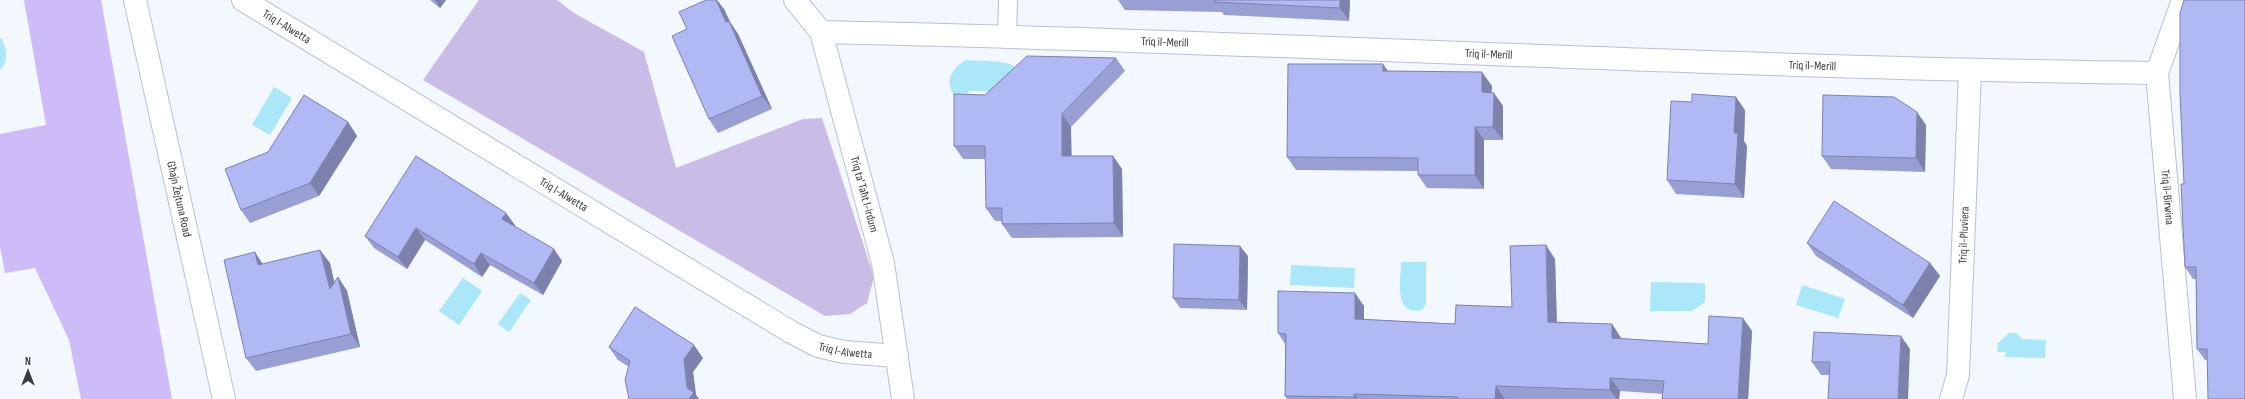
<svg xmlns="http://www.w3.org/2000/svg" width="2245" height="399" font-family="'Sofia Sans Condensed',sans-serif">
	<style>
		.green { fill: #c9bce7 }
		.forest { fill: #cdbcf7 }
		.water { fill: #a9e7f9 }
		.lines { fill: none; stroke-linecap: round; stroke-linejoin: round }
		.lane-casing { stroke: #bac1cc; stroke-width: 20 }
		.street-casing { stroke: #bac1cc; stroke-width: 24 }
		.secondary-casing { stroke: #bac1cc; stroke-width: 24 }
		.lane { stroke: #fff; stroke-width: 18 }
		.street { stroke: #fff; stroke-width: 22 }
		.secondary { stroke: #fff; stroke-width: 22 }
		.wall { fill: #989fd2 }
		.shaded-wall { fill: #7c82ab }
		.building { fill: #b1b9f4; stroke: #7c82ab }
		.labels { text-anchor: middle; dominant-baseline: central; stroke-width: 3; stroke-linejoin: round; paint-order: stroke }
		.street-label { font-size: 12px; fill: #383b3f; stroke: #fff }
	</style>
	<rect width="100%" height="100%" fill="#f3f7fe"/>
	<!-- green -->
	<polygon class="green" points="479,0 557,0 574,13 644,52 676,168 803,119 822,118 874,277 867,303 850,314 825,316 423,80"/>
	<!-- forest -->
	<polygon class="forest" points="24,0 101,0 172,399 81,399 69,340 35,268 5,273 0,247 0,134 46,125"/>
	<!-- water -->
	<g class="water">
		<path d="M0,37C7,46 9,62 0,70Z"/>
		<path d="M967,60C978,61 1007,60 1015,67L997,91H969L963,98L958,99C943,86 950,67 967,60Z"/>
		<polygon points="274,87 292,98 270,135 252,125"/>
		<path d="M1401,262H1426V304L1422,310C1393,316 1401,280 1401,262Z"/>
		<polygon points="1291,265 1355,268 1354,288 1290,285"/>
		<polygon points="463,278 482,291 459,325 439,311"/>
		<polygon points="1651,282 1705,283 1705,302 1692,311 1650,311"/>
		<polygon points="1802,285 1845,299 1838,318 1796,305"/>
		<polygon points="520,293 531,300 509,332 498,324"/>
		<polygon points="2009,333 2017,333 2022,339 2046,340 2045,358 2005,357 2006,352 1998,352 1997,350 1998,343"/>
	</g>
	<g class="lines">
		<defs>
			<polyline id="lane" points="1007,36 1008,0"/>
			<g id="street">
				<path id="s1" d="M243,0L791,332L818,346L844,352L897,356"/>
				<path id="s2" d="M795,0L821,32L883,263L903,399"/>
				<path id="s3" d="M2183,0L2157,73L2185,399"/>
				<path id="s4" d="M821,32C1267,41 1712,68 2157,73"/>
				<path id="s5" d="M1951,399L1958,375L1970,71"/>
			</g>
			<g id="secondary">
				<path id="s6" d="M135,0L224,399"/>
			</g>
		</defs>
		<!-- lane casing -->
		<use href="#lane" class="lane-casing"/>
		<!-- street casing -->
		<use href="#street" class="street-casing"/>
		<!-- secondary casing -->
		<use href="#secondary" class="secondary-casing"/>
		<!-- lane -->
		<use href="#lane" class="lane"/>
		<!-- street -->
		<use href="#street" class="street"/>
		<!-- secondary -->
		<use href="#secondary" class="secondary"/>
	</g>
	<!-- wall -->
	<g class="wall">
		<polygon points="430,0 446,0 440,8"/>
		<polygon points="1118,0 1350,0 1349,21 1224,15 1222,12 1125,10"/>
		<polygon points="2245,0 2207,360 2205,360 2197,349 2196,279 2193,279 2185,267 2184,184"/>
		<polygon points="724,9 730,22 738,34 772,109 718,133 709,119 687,29"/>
		<polygon points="1116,58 1125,71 1071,127 1071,156 1113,156 1122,169 1123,237 1012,238 1002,224 1002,221 995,221 986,208 985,159 963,159 954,146 985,95"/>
		<polygon points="1388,71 1492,86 1491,92 1503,106 1503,140 1484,140 1484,189 1427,188 1418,175 1418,171 1296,170 1287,157"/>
		<polygon points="1745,110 1744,141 1747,146 1744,198 1676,194 1667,180"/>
		<polygon points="348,122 357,136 319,196 250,223 241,210"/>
		<polygon points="1926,125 1925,172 1831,169 1822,156"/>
		<polygon points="416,156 515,225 514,226 562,261 543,295 490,265 482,277 425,240 407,269 374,248 365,236"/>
		<polygon points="1807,243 1930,263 1940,276 1913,318 1816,256"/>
		<polygon points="1248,256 1247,310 1180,308 1173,298"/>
		<polygon points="1555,259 1557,322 1612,324 1621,338 1621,339 1708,344 1752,331 1748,399 1662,399 1663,394 1620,391 1619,399 1287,399 1285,396 1285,344 1278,333 1364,306 1364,319 1455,324 1512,307"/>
		<polygon points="330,263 334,283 338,277 347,291 360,347 256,371 246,358 263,264"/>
		<polygon points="609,347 703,358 693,372 696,395 699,399 629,399 629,367 618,360"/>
		<polygon points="1910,349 1829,375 1821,375 1812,362"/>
	</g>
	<!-- shaded-wall -->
	<g class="shaded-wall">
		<polygon points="435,0 446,0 440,8"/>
		<polygon points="716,0 717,0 724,9 730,22 738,34 772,109 762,96 726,22"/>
		<polygon points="1340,0 1350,0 1349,21 1340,8"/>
		<polygon points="1383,64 1392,77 1383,71"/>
		<polygon points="1482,72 1492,86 1491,105 1482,92"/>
		<polygon points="1494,93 1503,106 1503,140 1493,127"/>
		<polygon points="1736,97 1745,110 1744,141 1747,146 1744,198 1735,184 1734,133"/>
		<polygon points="1917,112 1926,125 1925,172 1916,158"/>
		<polygon points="1062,114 1071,127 1072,169 1062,156"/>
		<polygon points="348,122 357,136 319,196 310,183"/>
		<polygon points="1475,127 1484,140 1484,189 1475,175"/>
		<polygon points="1113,156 1122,169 1123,237 1114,223"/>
		<polygon points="506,213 515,225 511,232 502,219"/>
		<polygon points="416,228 425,240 407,269 398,257"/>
		<polygon points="1546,245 1555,259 1557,335 1548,322"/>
		<polygon points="1240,246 1248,256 1247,310 1239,300"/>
		<polygon points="554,249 562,261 543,295 534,283"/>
		<polygon points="320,250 330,263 339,303 330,289"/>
		<polygon points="255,252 264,266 258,265"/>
		<polygon points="481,253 490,265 482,277 474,264"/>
		<polygon points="1930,263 1940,276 1913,318 1903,305"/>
		<polygon points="338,277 347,291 360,347 351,334"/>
		<polygon points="1355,293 1364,306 1364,332 1355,319"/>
		<polygon points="1743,318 1752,331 1748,399 1738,399"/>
		<polygon points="1612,324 1621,338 1621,351 1612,338"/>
		<polygon points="1901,336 1910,349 1908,399 1898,399"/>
		<polygon points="694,345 703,358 693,372 696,395 699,399 689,399 684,359"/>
		<polygon points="1610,378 1620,391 1619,399 1617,399 1610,390"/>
		<polygon points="1496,386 1505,399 1495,399"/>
		<polygon points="1354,394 1358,399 1355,399 1354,397"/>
	</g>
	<!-- building -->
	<g class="building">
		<polygon points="706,0 716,0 726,22 729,21 762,96 709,119 672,36 687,29 679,12"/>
		<polygon points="1215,0 1340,0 1340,8 1215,2"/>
		<polygon points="2184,0 2245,0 2245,399 2208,399 2207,349 2197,349 2196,267 2185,267 2181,184 2184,184 2180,94 2180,13"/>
		<polygon points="1027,56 1116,58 1062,114 1062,156 1113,156 1114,223 1002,224 1002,208 986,208 985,146 954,146 954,94 985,95"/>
		<polygon points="1288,64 1383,64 1383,71 1482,72 1482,92 1494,93 1493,127 1475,127 1475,175 1418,175 1418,158 1287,157"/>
		<polygon points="1692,94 1736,97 1734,133 1738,133 1735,184 1667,180 1671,101 1692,102"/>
		<polygon points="304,95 348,122 310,183 241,210 225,169 268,152"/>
		<polygon points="1823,95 1894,97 1917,112 1916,158 1822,156"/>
		<polygon points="416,156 506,213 502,219 554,249 534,283 481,253 474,264 416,228 398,257 365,236"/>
		<polygon points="1834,201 1930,263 1903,305 1807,243"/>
		<polygon points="1174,244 1240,246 1239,300 1173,298"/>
		<polygon points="1546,245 1548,322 1612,324 1612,338 1708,344 1709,316 1743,318 1738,399 1662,399 1664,381 1610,378 1610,390 1496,386 1495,399 1458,399 1458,397 1354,394 1354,397 1285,396 1286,334 1278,333 1278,291 1355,293 1355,319 1455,324 1456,305 1512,307 1510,246"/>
		<polygon points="320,250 330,289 338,277 351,334 246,358 224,260 255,252 258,265"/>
		<polygon points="635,307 694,345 684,359 687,388 694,392 689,399 629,399 625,380 630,361 609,347"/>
		<polygon points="1814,332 1901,336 1898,399 1828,399 1830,362 1812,362"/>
	</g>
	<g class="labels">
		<!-- street labels -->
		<g class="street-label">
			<text stroke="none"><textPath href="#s1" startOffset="51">Triq l-Alwetta</textPath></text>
			<text stroke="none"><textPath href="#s4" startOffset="344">Triq il-Merill</textPath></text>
			<text stroke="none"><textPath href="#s4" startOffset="668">Triq il-Merill</textPath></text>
			<text stroke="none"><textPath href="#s4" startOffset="992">Triq il-Merill</textPath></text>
			<text stroke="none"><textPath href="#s1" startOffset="375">Triq l-Alwetta</textPath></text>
			<text stroke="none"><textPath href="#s2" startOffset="209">Triq ta' Taħt l-Irdum</textPath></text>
			<text stroke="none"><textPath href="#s3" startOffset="202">Triq il-Birwina</textPath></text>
			<text stroke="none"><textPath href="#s6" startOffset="204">Għajn Żejtuna Road</textPath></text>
			<text stroke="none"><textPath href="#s5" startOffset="165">Triq il-Pluviera</textPath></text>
			<text stroke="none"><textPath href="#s1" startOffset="699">Triq l-Alwetta</textPath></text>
		</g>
	</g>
	<!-- north arrow -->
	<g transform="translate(28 371)" stroke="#ffffff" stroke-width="3" paint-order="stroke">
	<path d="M0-3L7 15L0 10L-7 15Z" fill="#383b3f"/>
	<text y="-6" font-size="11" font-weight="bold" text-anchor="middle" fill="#383b3f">N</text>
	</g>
</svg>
